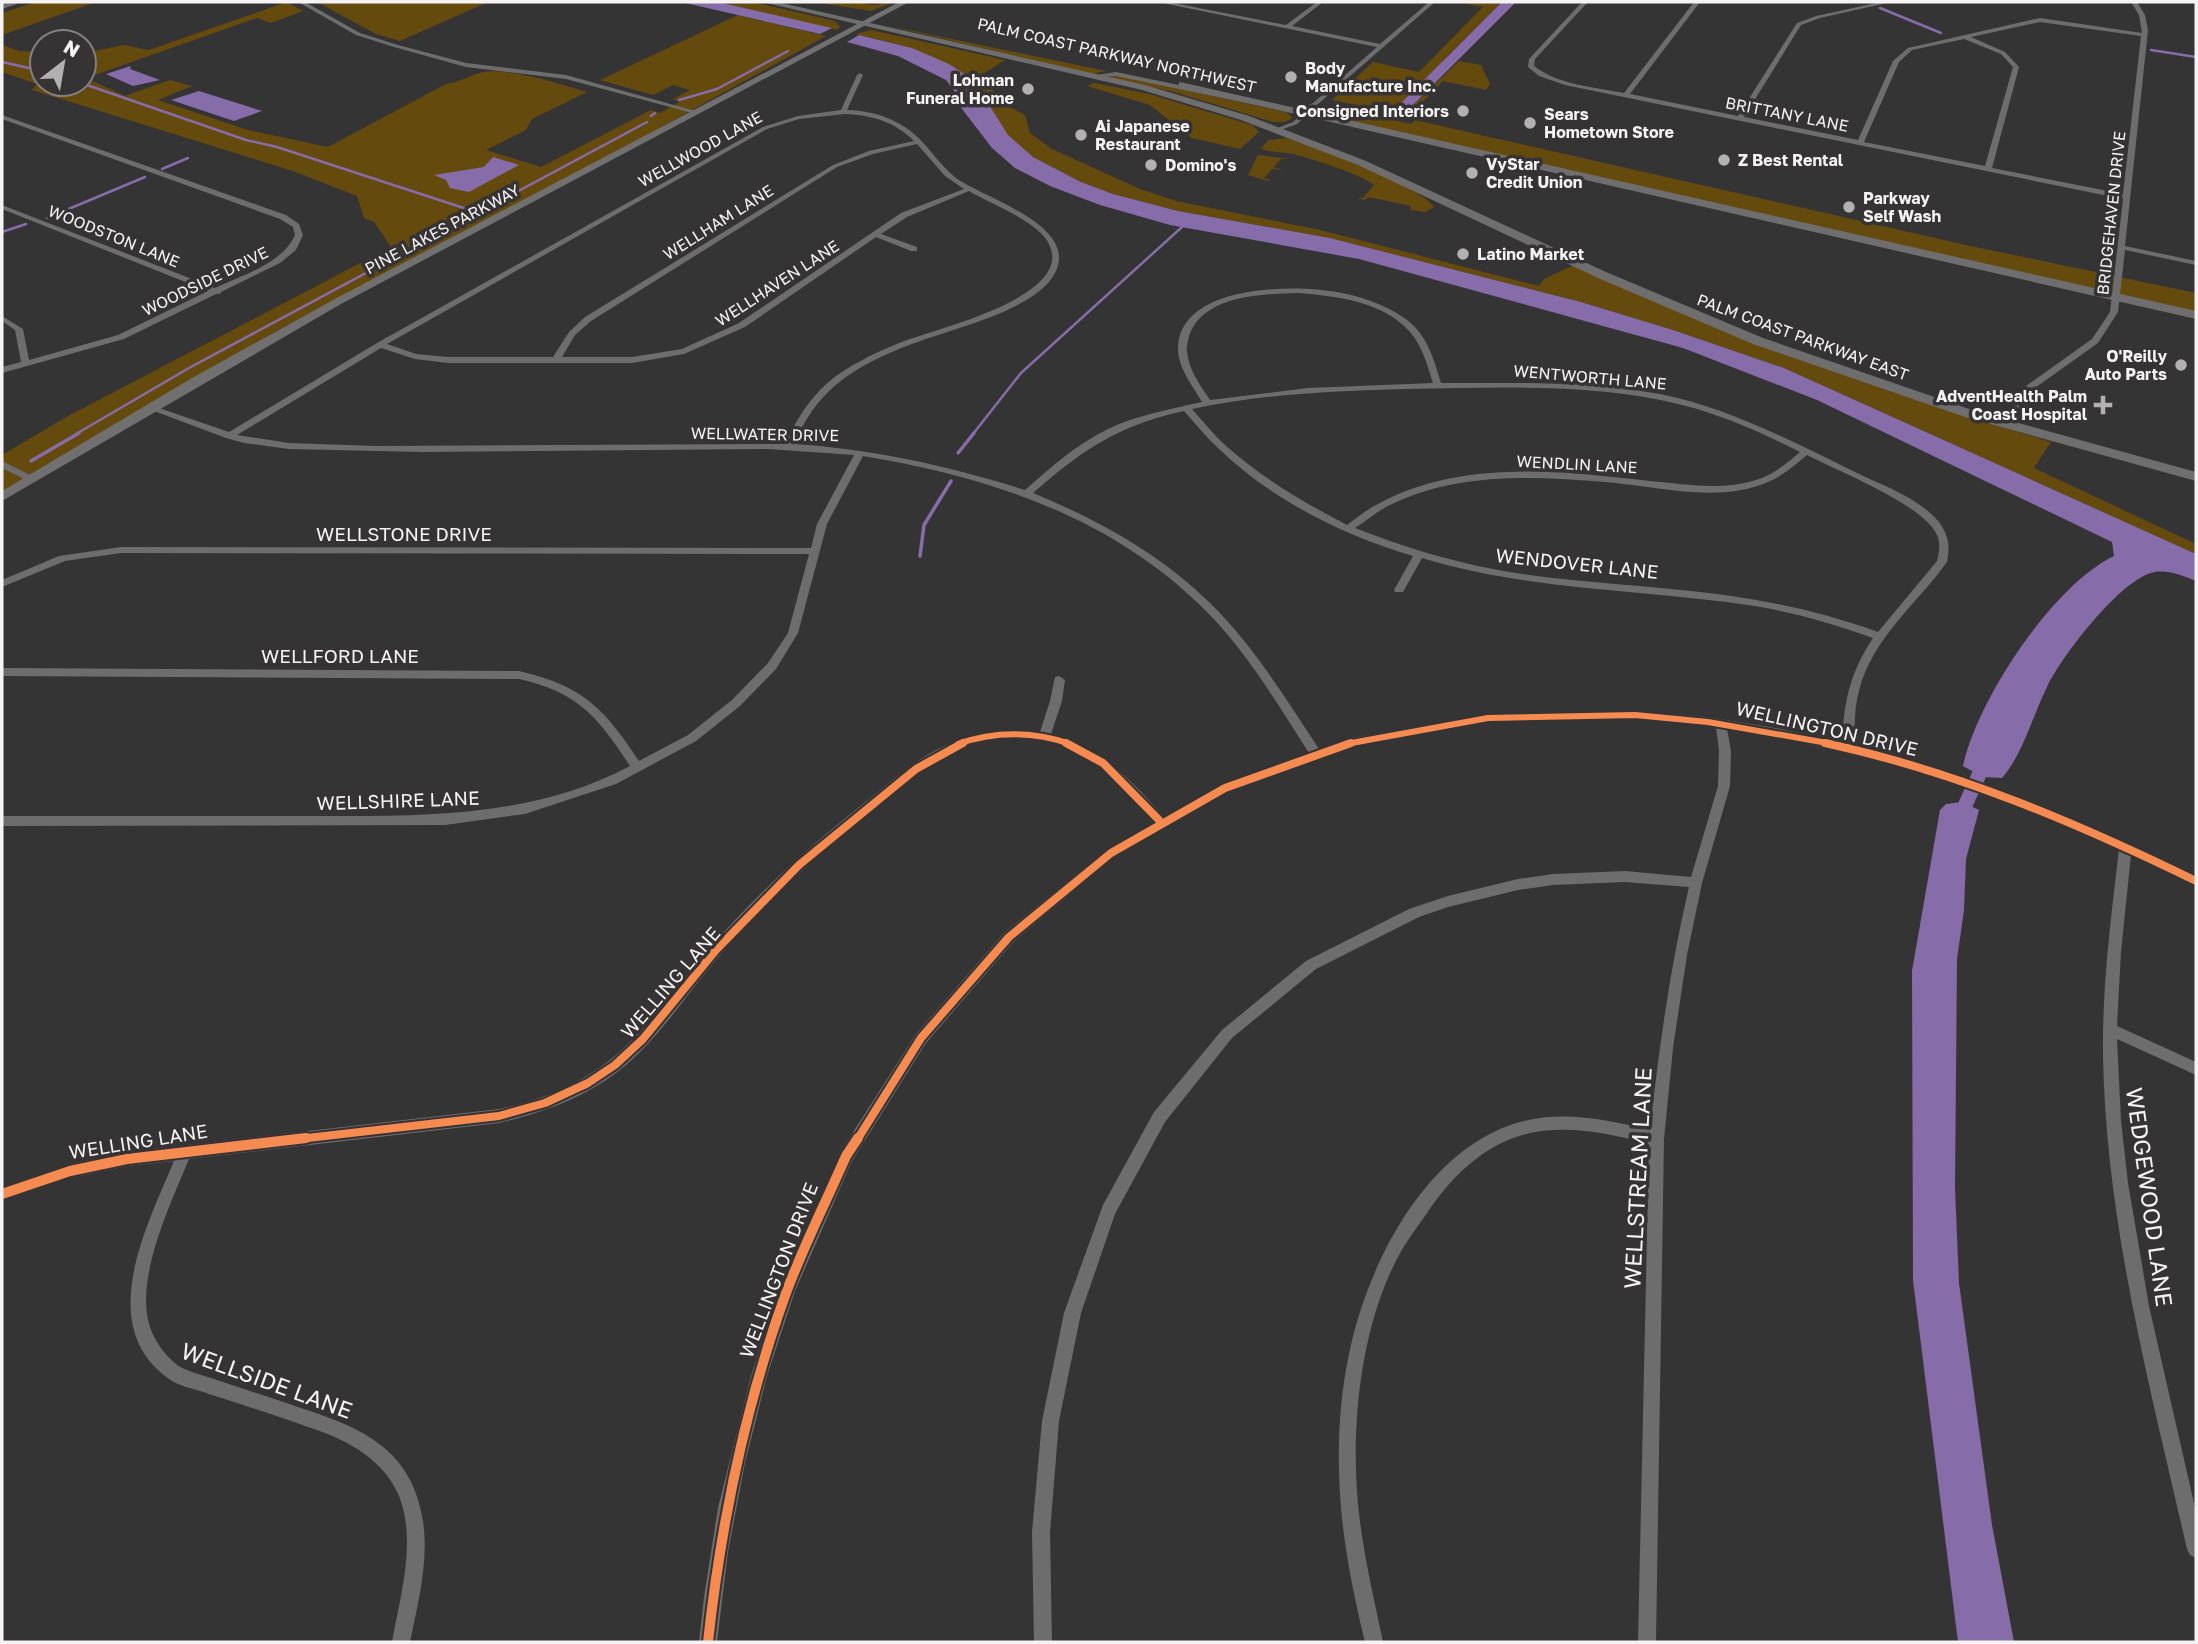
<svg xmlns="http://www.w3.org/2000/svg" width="2198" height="1644" font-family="'Golos Text',sans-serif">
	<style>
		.green { fill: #654a0d }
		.water { fill: #866ca8 }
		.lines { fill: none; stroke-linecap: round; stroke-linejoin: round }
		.stream-far1 { stroke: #866ca8; stroke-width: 2.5 }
		.stream { stroke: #866ca8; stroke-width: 3.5 }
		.canal { fill: #866ca8; fill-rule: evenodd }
		.street { fill: #6e6d6e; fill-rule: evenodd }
		.secondary { fill: #707070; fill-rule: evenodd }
		.primary { fill: #6f6e6f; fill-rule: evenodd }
		.cycleway-far2-casing { stroke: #363334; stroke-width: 10 }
		.cycleway-far1-casing { stroke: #363334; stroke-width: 12 }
		.cycleway-casing { stroke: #363334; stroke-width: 14 }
		.cycleway-far2 { stroke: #f68b52; stroke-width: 6 }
		.cycleway-far1 { stroke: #f68b52; stroke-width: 8 }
		.cycleway { stroke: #f68b52; stroke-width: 10 }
		.poi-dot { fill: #b2b0b0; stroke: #363334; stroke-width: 2.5 }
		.labels { text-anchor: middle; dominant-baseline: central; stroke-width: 7; stroke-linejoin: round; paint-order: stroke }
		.far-street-label { font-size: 16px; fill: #f5f3f3; stroke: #363334 }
		.far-poi-label { font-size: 16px; font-weight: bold; fill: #f5f3f3; stroke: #363334; text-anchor: start }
		.street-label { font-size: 19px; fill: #f5f3f3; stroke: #363334 }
		.near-street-label { font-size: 23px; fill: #f5f3f3; stroke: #363334 }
	</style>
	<rect width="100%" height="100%" fill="#353434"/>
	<!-- green -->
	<g class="green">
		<polygon points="36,2 96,2 2,35 2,13"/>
		<path d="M287,2L303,11L271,23L257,18L86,78L125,96L170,80L192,86L158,100L248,130L328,147L446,84C460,82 471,75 483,72C510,68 561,84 587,92L532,119L526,130L486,150L541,167L651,110L660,113L680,102L673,99L690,90L673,85L653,95L600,80L738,15L826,36L627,146L280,329L2,491V455L68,416L391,247L374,222L364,218L357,196L293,171L32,90L37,84L2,72V45L19,51L42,52V84H84V53L124,45L149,50Z"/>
		<polygon points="317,2 488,2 400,41 376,34"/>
		<polygon points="718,2 752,2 835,21 840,27 837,30"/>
		<polygon points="814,2 858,2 873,5 895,2 871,11"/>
		<polygon points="1458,2 1502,2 1445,58 1403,115 1459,61 1481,65 1490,84 1486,90 1443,81 1408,117 1332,100 1373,62 1419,72 1483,7"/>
		<polygon points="885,25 1106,71 1092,74"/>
		<polygon points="871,30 1005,60 981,75 1004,104 1025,115 1030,133 1052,149 1140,189 1176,201 1320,230 1539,286 1544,279 1574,265 1613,283 1969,417 2051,442 2034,468 2196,544 2196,554 1784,368 1673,330 1581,302 1330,238 1178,211 1113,194 1081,182 1033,157 1007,135 969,77 912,48 856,34"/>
		<polygon points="1115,75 1286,112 1293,118 1285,122 1273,122 1174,92 1109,78"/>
		<polygon points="1094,83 1149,94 1252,125 1259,132 1240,149 1192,138 1150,105 1087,86"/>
		<polygon points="1334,107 1411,124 1415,120 1966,245 2196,293 2196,312 1325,116"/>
		<path d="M1286,138C1311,144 1423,188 1434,207L1425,212L1410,210L1411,206L1368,197L1365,200L1356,198H1363L1374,185C1363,175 1310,158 1293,154C1283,152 1270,153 1261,148L1269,140Z"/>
		<polygon points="1258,155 1289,159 1281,159 1274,167 1282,170 1272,169 1264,178 1271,180 1268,181 1248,175"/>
	</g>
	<!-- water -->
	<g class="water">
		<polygon points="681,2 718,2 832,28 820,34"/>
		<polygon points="1502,2 1516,2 1403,115 1392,112"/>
		<path d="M859,35L912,48L949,64L969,77L981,92L1008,135L1033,157L1081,182L1113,194L1178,211L1330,238L1581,302L1673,330L1784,368L2196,554V581C2183,576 2169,570 2155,572C2122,577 2061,657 2047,687C2032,717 2024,752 2002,778L1983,777L1963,766C1977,700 2053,585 2114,556L2112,542L1817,400L1683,348L1359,259L1170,225L1100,205L1050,186L1015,168L992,148L959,105L954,91L946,80L898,56L847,42Z"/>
		<polygon points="131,66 130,69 160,80 133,86 106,74"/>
		<polygon points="199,91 262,111 234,121 171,100"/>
		<polygon points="493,157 519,165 469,192 450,188 446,180 434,175 484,167"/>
		<polygon points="1962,802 1979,810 1966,859 1964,910 1957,959 1955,1188 1959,1283 1992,1525 2014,1642 1958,1642 1913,1280 1912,971 1940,810 1946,804"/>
	</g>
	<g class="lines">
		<!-- stream-far1 -->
		<g class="stream-far1">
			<polyline points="1880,8 1941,33"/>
			<polyline points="2151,50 2196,57"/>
			<polyline points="2,62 42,71"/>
			<polyline points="84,84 246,140 277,147 479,213"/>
			<polyline points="679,100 717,89 788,51"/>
			<polyline points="651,116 655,113"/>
			<polyline points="162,169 188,158"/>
			<polyline points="47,218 145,177"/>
			<polyline points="2,232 26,224"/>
			<polyline points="76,434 189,368 647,122"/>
			<polyline points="973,434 1021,373 1182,227"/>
		</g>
		<!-- stream -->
		<g class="stream">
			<polyline points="958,453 974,433"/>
			<polyline points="31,461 79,433"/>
			<polyline points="920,556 924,525 951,481"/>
		</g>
		<!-- canal -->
		<polygon class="canal" points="1987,751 1995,757 1971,810 1966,828 1954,828 1952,824 1955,810 1979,757"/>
		<!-- street -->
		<g class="street">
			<polygon points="298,2 305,2 360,33 398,45 466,63 566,75 699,112 696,114 566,79 466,67 394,47 356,35"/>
			<polygon points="1158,2 1168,2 1286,25 1317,2 1323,2 1292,26 1380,44 1429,2 1435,2 1317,105 1298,114 1296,113 1296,111 1313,103 1377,47"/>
			<path d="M1582,2H1588L1535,59L1534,66C1558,85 1595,87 1624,93L1694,2H1700L1630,94L1738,116L1797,23L1816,16L1881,2H1891L1820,18L1801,25L1744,117L1858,140L1893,61L1908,48L2040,18L2142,33L2139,15L2131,2H2137L2145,15L2148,30L2125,246L2196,261V265L2125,250L2118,312L2098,343L2032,390L2010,427H2004L2002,425L2026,386L2092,339L2110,312L2123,199L1565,85L1539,76L1528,67L1529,59ZM2040,22L2141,36L2123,194L1992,168L2019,67L2005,52L1971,37ZM1964,39L2001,54L2013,67L1985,166L1864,142L1899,62L1912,50Z"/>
			<polygon points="1116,72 1256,101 1259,103 1256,105 1116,76 1093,78 1090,76"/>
			<path d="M860,73L863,75L847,110C879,111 906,122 927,147C936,158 945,169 956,178C984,198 1077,225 1056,271C1039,310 950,329 912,344C885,354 859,366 837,384C817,400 804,421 794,444C873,449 949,466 1025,490C1051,467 1077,444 1108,429C1137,415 1171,409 1202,402C1193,386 1178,368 1178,349C1179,283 1297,284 1342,293C1367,298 1395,308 1414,326C1429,341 1435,363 1441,383C1514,383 1588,381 1660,394C1730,408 1793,442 1857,473C1884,486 1919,498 1939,522C1949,536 1950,546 1947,562C1917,604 1872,638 1859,691C1854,708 1855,727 1854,745C1903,758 1951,772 1998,789C2066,814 2132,844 2196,875V886L2131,855L2121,952L2117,1026L2196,1062V1075L2117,1039L2121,1121L2128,1183L2149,1306L2196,1512V1558L2190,1555L2187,1549C2150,1387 2106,1223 2103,1056C2102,987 2111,918 2119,849C1990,792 1867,751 1727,729L1731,751L1730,786L1702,883L1687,955L1673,1048L1664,1139L1656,1642H1638L1649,1144C1607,1133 1562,1123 1519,1136C1480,1148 1449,1180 1427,1213C1419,1225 1410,1236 1403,1248C1366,1311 1354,1398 1356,1469C1357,1529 1371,1584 1383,1642H1365C1351,1585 1340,1528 1339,1470C1338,1431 1341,1392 1349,1354C1367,1265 1426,1148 1520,1122C1564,1110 1608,1120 1650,1130C1659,1048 1670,968 1689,887L1625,882L1553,885L1518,890L1448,907L1419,917L1316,969L1232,1038L1165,1122L1115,1214L1081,1313L1059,1421L1050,1532L1052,1642H1034L1032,1532L1042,1421L1064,1313L1103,1205L1154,1112L1222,1030L1306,961L1409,909L1448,896L1518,879L1553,874L1625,871L1691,877L1718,786L1719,751L1716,727L1635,719L1488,722L1352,747L1229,791L1115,857L1014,941L926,1043L852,1161L795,1291L767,1376L745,1463L728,1552L717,1642H699L704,1597L718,1508L751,1376L779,1290L841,1151L916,1034L1004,933L1106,850L1154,823C1130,797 1108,767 1076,752C1043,736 1002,734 967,746C936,756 912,778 887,798C827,845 771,897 721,954C687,993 660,1038 620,1070C584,1098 542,1113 499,1123L189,1159C171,1203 134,1279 150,1327C155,1342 168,1360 182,1368C193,1373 206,1376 217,1380C244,1389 271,1398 298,1407C360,1427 412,1448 423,1521C429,1561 418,1603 410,1642H392C400,1596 417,1542 399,1496C384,1460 349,1441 314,1429C279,1417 244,1405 209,1394C197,1389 180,1387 169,1379C94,1326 147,1226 174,1161L127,1166L70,1178L2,1201V1187L70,1164L127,1152L499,1109C539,1101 577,1086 610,1060C649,1029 677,986 709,949C759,891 817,839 877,793C899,775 921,756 947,745C976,731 1009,727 1040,732L1050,701L1055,677L1059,676L1065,680L1062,701L1051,734C1102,748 1130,779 1164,817L1220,785L1309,753C1277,703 1245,649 1202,607C1109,516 989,477 863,456L827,524L798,633L776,669L740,706L696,741L616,784L525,814L445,825L2,826V816C94,816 186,816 278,816C398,815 521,824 630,766C598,717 578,692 519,679L2,676V668L519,671C583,686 604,708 639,761L688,735L732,700L768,663L788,633L809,554L121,553L65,561L2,587V580L59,556L121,547L811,548L817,524L854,455L768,449L421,452L289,449L244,443L226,438L146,408L153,406L229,432L377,343L763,127L798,116L841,110L857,75ZM845,114C872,115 895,122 914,141L869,151L833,165L585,317L569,332L553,357H448L416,354L387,344L767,129L799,119ZM917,144L945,176L964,189L901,213L739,323L682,349L632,357H562L575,335L591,321L837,167L873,154ZM969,191C991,204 1032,219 1046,239C1084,294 939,328 907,340C886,348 864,358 845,370C816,388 799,414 785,444L377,446L289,443L237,435L381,348L415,359L448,363H632L684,354L745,327L876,237L911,251H917V247L881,234L907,217ZM1298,293C1337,296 1389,302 1414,337C1424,351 1428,368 1433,383L1308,388L1210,400C1200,385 1189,370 1187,352C1186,346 1188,342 1189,336C1203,295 1262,294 1298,293ZM1406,389C1496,388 1595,382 1682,405C1723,415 1762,433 1800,452C1787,463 1773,475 1756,480C1722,491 1684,484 1650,481C1624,478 1597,475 1570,473C1506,469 1436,472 1378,504C1367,509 1357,518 1347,525C1303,502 1262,478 1225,445C1213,434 1203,421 1192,409C1262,394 1335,391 1406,389ZM1184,411C1195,423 1205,436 1217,447C1270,499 1342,535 1413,556L1394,590L1395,592H1403L1422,558C1530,591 1644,589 1755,606C1796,613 1835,624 1873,638C1850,673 1844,701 1842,742L1781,729L1708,717L1635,711L1488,714L1351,738L1319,749C1286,699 1253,645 1210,603C1159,553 1098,520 1033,493C1082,450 1119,425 1184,411ZM1807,455C1838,471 1924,505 1937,535C1941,544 1939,552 1937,561L1878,632C1825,613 1772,601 1717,594C1643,584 1567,583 1493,569C1446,560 1401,546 1355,528C1366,521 1375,513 1386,507C1454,472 1531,476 1605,482C1657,486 1718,504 1768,482C1783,476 1795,465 1807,455Z"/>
			<polygon points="1303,113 1308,114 1297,124 1278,131 1275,129 1293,122"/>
			<path d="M2,115L286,215L299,224L303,235L296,250L280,263L221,292L220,294H216L124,339L2,373V367L21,362L15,330L2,321V316L23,329L29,360L118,335L208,291L2,209V205L215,288C242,275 282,264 295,235L293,227L280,219L2,119Z"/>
			<polygon points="2,461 34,477 36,479 31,482 28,481 2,468"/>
		</g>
		<!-- secondary -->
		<polygon class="secondary" points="899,2 909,2 341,304 2,501 2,491 192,378 333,300"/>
		<!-- primary -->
		<g class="primary">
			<polygon points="18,2 17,4 2,9 2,3"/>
			<polygon points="762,2 777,2 1145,85 1249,116 1366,161 1606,272 1763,338 1975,411 2196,472 2196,481 1965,417 1753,344 1598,278 1358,165 1241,120 1142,90"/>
			<polygon points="1180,82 2196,311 2196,319 1177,87"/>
		</g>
		<defs>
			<g id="cycleway-far2">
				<path d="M958,744C994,731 1034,731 1070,744"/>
				<polyline points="1346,744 1488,718 1635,715 1708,722 1833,744"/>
			</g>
			<g id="cycleway-far1">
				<polyline points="1066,743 1103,763 1159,820"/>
				<path d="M1825,743C1955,771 2077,823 2196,881"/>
				<polyline points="290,1140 499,1116 545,1103 588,1083 615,1065 643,1039 716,950 799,865 916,769 963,743"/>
				<polyline points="857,1140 921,1038 1009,937 1111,853 1225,788 1351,743"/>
			</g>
			<g id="cycleway">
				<polyline points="2,1194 70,1171 127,1159 306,1138"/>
				<path d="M708,1642C721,1523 745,1406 786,1293C803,1247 826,1202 846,1156L858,1138"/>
			</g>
		</defs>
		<!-- cycleway-far2 casing -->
		<use href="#cycleway-far2" class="cycleway-far2-casing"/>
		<!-- cycleway-far1 casing -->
		<use href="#cycleway-far1" class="cycleway-far1-casing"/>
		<!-- cycleway casing -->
		<use href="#cycleway" class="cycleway-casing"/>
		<!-- cycleway-far2 -->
		<use href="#cycleway-far2" class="cycleway-far2"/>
		<!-- cycleway-far1 -->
		<use href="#cycleway-far1" class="cycleway-far1"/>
		<!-- cycleway -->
		<use href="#cycleway" class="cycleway"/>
	</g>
	<!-- markers -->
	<g class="poi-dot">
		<circle cx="1291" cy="77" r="7"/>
		<circle cx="1028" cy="89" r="7"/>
		<circle cx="1463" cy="111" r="7"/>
		<circle cx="1530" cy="123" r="7"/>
		<circle cx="1081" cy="135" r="7"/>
		<circle cx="1724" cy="160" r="7"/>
		<circle cx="1151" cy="165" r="7"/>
		<circle cx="1472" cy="173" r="7"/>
		<circle cx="1849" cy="207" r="7"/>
		<circle cx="1463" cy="254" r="7"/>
		<circle cx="2181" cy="365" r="7"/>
		<path d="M2099.5 394.5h7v7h7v7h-7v7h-7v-7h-7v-7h7z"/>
	</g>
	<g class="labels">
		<!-- far-street labels -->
		<g class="far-street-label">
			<text transform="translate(1117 55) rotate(13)">PALM COAST PARKWAY NORTHWEST</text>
			<text transform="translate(1787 114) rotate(11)">BRITTANY LANE</text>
			<text transform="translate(700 149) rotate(-29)">WELLWOOD LANE</text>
			<text transform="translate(2111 213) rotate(-84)">BRIDGEHAVEN DRIVE</text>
			<text transform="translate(718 222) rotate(-32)">WELLHAM LANE</text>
			<text transform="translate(442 229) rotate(-28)">PINE LAKES PARKWAY</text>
			<text transform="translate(114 236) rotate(22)">WOODSTON LANE</text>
			<text transform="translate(205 281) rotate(-26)">WOODSIDE DRIVE</text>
			<text transform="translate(777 283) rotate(-33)">WELLHAVEN LANE</text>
			<text transform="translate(1803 337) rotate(20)">PALM COAST PARKWAY EAST</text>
			<text transform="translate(1590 377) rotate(5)">WENTWORTH LANE</text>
			<text transform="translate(765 434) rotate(1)">WELLWATER DRIVE</text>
			<text transform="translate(1577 464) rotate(3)">WENDLIN LANE</text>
		</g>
		<!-- far-poi labels -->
		<g class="far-poi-label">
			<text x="1305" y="68">Body<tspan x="1305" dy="18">Manufacture Inc.</tspan></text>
			<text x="1014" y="80" text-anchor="end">Lohman<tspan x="1014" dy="18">Funeral Home</tspan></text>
			<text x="1449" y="111" text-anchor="end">Consigned Interiors</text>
			<text x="1544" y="114">Sears<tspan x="1544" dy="18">Hometown Store</tspan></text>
			<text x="1095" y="126">Ai Japanese<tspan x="1095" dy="18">Restaurant</tspan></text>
			<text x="1738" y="160">Z Best Rental</text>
			<text x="1486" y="164">VyStar<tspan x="1486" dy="18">Credit Union</tspan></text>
			<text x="1165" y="165">Domino's</text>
			<text x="1863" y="198">Parkway<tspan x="1863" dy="18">Self Wash</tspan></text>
			<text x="1477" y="254">Latino Market</text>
			<text x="2167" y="356" text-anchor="end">O'Reilly<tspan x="2167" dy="18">Auto Parts</tspan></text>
			<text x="2087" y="396" text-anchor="end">AdventHealth Palm<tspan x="2087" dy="18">Coast Hospital</tspan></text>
		</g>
		<!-- street labels -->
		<g class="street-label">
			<text x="404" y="533">WELLSTONE DRIVE</text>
			<text transform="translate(1577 563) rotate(6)">WENDOVER LANE</text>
			<text x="340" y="655">WELLFORD LANE</text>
			<text transform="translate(1827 728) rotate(13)">WELLINGTON DRIVE</text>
			<text transform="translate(398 800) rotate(-2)">WELLSHIRE LANE</text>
			<text transform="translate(670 982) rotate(-49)">WELLING LANE</text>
			<text transform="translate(138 1141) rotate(-9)">WELLING LANE</text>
			<text transform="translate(778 1270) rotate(-69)">WELLINGTON DRIVE</text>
		</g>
		<!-- near-street labels -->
		<g class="near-street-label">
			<text transform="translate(1637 1178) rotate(-87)">WELLSTREAM LANE</text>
			<text transform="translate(2150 1197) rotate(82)">WEDGEWOOD LANE</text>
			<text transform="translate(267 1380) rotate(20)">WELLSIDE LANE</text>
		</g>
	</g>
	<!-- border -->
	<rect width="2198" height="1644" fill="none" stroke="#f5f3f3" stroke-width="7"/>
	<!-- north arrow -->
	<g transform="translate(63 63) rotate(31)"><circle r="33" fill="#363334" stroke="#828080" stroke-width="2"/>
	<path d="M0-5L12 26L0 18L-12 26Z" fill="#b2b0b0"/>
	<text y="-10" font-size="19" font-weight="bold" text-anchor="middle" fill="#f5f3f3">N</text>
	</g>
</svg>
